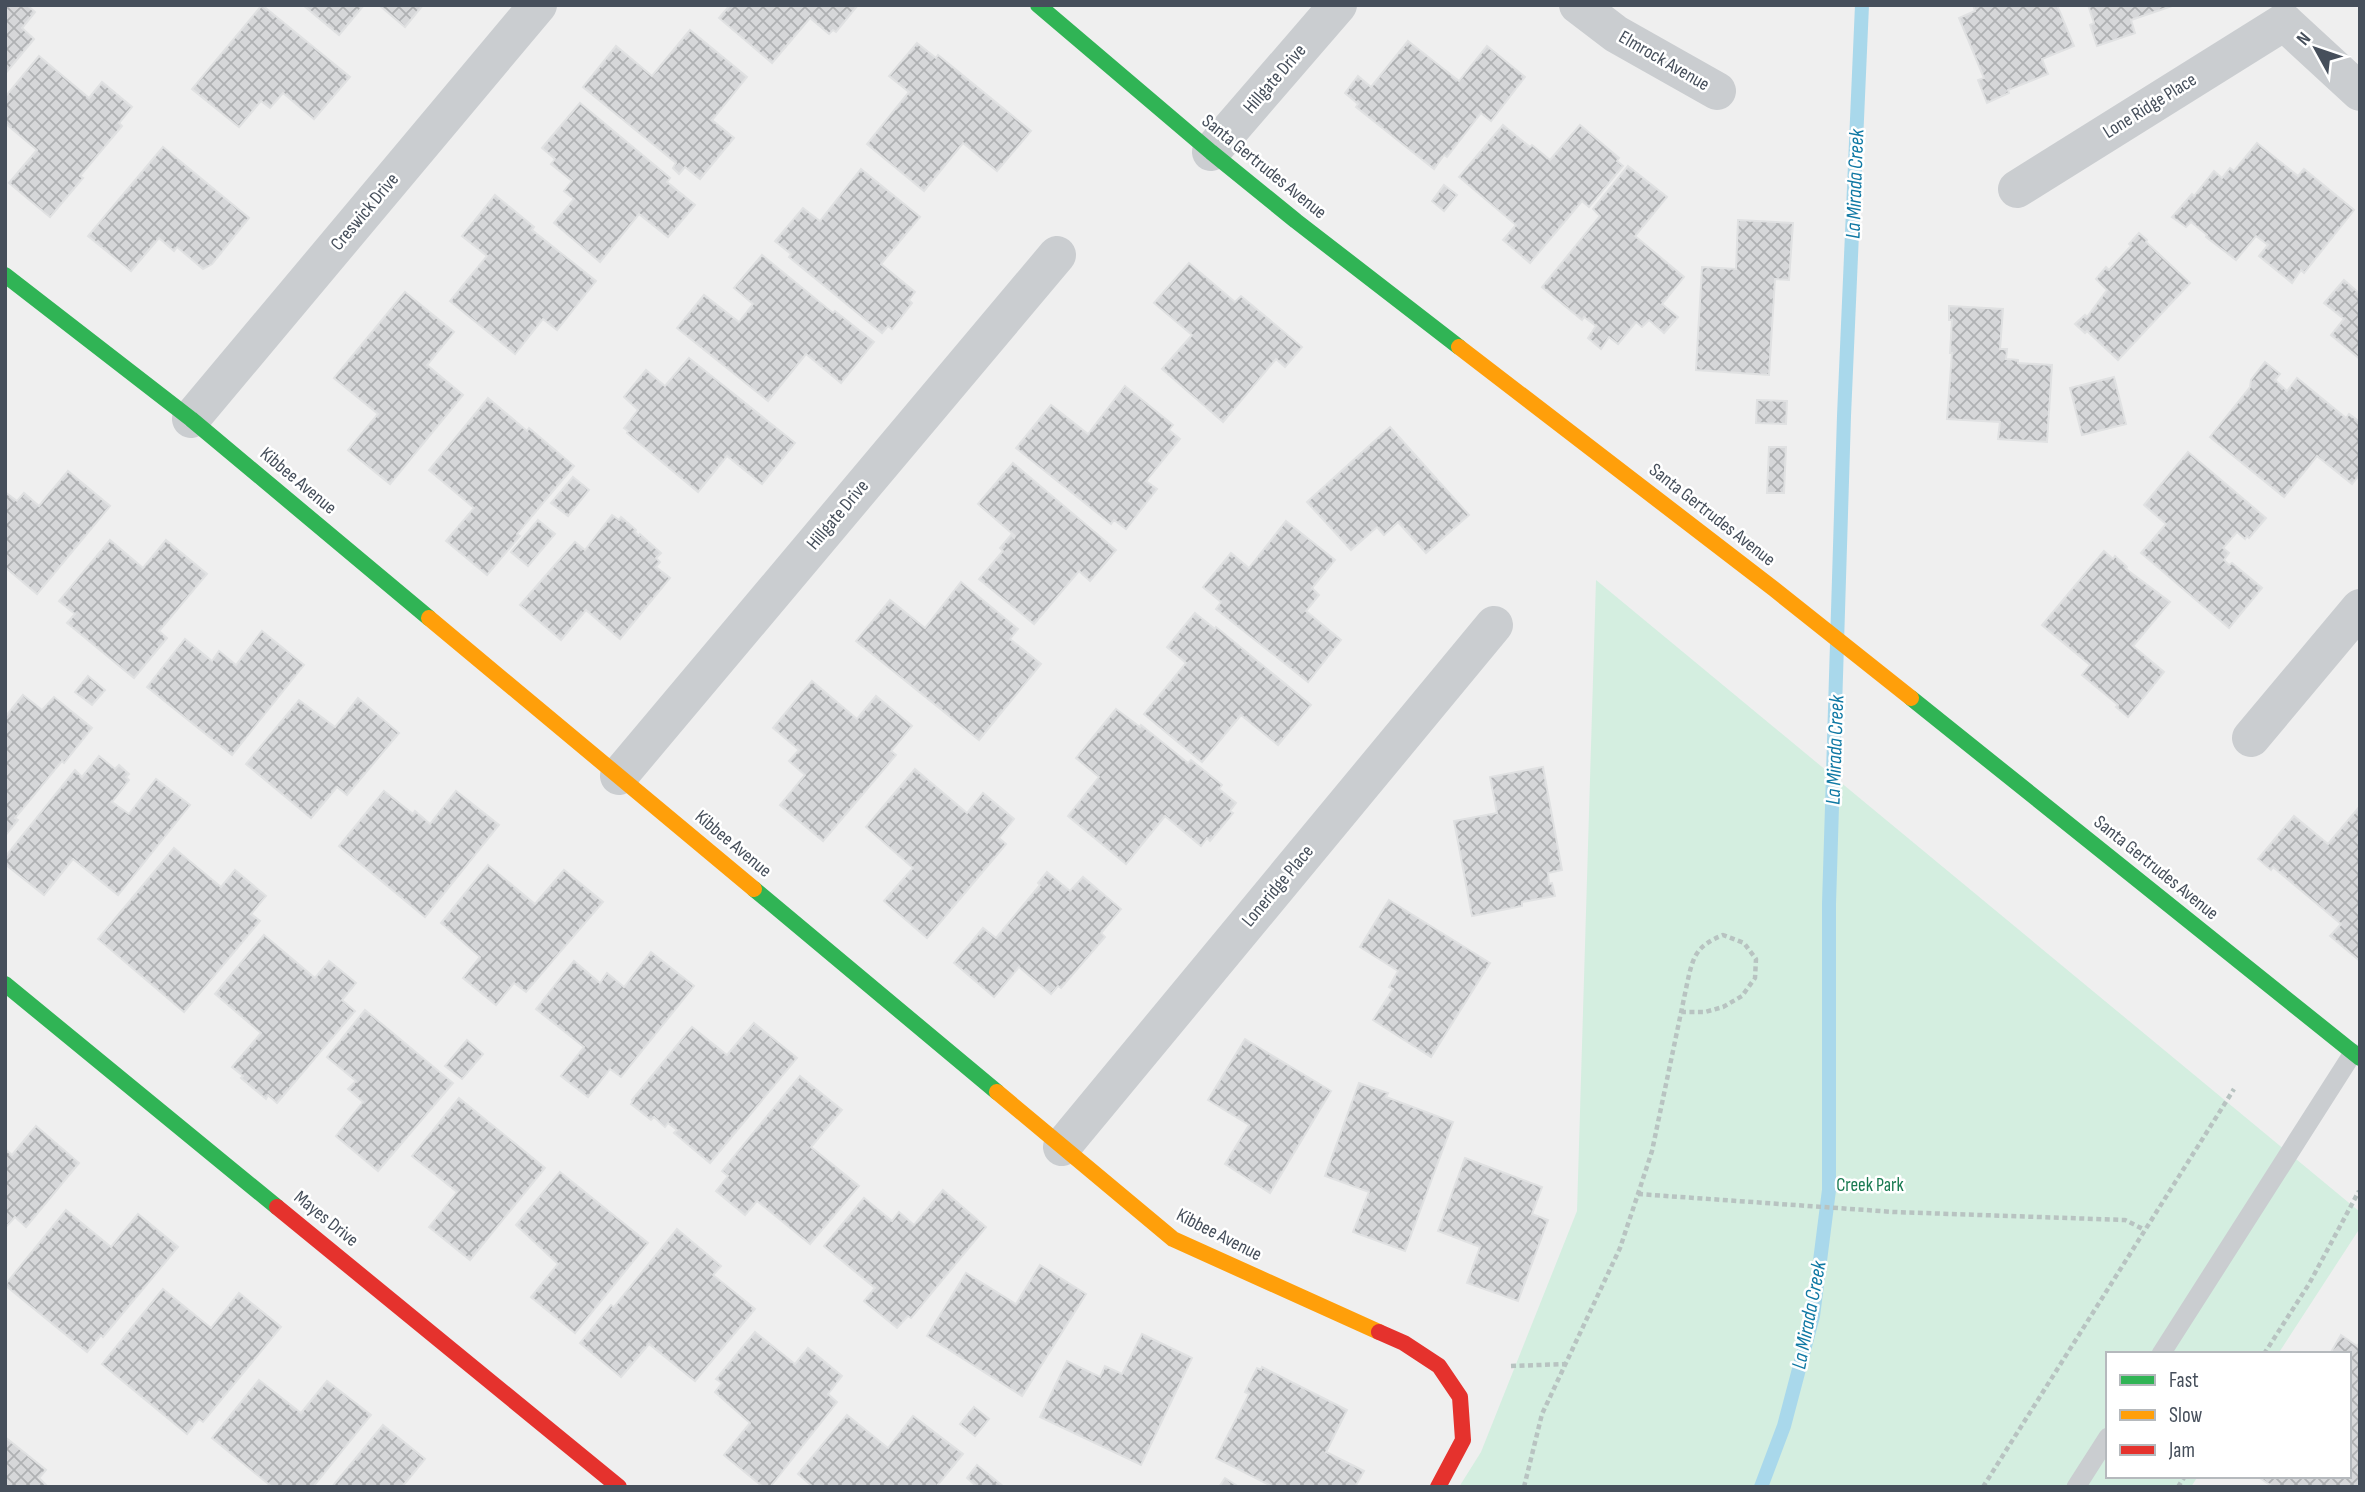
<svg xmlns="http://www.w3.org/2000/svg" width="2365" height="1492" font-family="'Sofia Sans Condensed',sans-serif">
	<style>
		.park { fill: #d4eee0 }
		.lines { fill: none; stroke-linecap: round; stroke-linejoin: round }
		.stream { stroke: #a9d8eb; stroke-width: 14 }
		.building { fill: url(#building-cross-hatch); stroke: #e0e1e2; stroke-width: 2 }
		.path { stroke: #b8c3c1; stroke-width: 4.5; stroke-dasharray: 5 3.5; stroke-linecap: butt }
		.lane { stroke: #cacdd0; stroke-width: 19 }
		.street { stroke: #cacdd0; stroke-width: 38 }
		.fast { stroke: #30b455; stroke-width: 16 }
		.slow { stroke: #ff9f0a; stroke-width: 16 }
		.jam { stroke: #e5322d; stroke-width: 16 }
		.labels { text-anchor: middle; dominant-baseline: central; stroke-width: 5; stroke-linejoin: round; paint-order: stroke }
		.street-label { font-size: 19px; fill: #464f5b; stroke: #fff }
		.park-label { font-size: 19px; fill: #197a51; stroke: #fff }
		.water-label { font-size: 21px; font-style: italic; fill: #1079a4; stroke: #fff }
	</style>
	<defs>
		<pattern id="building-cross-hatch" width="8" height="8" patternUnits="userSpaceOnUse" patternTransform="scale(1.75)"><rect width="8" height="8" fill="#d6d7d9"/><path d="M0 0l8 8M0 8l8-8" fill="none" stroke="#afb1b3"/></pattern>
	</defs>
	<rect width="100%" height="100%" fill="#efefef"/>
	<!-- park -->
	<polygon class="park" points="1596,580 2360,1212 2360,1228 2278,1354 2108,1354 2108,1476 2198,1476 2191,1487 1459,1487 1481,1452 1577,1211"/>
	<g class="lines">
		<!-- stream -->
		<polyline class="stream" points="1761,1487 1784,1426 1813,1316 1829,1190 1829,904 1844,416 1862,5"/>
	</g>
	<!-- building -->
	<g class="building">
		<polygon points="5,5 27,5 35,12 22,28 34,39 5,74"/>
		<polygon points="262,5 350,77 314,119 283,93 270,108 261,101 239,127 192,89"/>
		<polygon points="303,5 364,5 339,35"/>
		<polygon points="379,5 423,5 405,27"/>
		<polygon points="730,5 858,5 836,32 833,30 829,34 810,18 772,63 719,18"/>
		<polygon points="1973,5 2057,5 2074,46 2042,59 2048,74 2008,90 2009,93 1987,103 1978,80 1984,78 1959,18 1975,11"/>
		<polygon points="2088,5 2175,5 2131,20 2135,33 2097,46 2090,25 2094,23"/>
		<polygon points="690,30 747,77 712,120 734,138 700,179 685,167 679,174 673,168 676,163 583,87 616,46 652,76"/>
		<polygon points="1408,41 1459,81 1487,46 1525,77 1491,121 1481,113 1447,157 1444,155 1434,169 1356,107 1358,104 1345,93 1358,76 1371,87"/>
		<polygon points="917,43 936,58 938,55 1031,131 997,171 963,143 924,191 867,144 909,92 889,76"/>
		<polygon points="39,56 89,98 102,82 132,107 119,123 122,126 80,176 83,178 50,217 9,183 37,150 5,123 5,97"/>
		<polygon points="580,103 670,178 667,182 695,205 668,237 639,214 600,262 554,223 574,199 564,191 572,181 551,164 555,159 542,148"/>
		<polygon points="1503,125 1530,147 1532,145 1550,160 1580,125 1619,158 1617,161 1623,166 1589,207 1582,201 1530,263 1503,240 1516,225 1459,177"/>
		<polygon points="2257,143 2298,176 2304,169 2354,210 2304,273 2301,270 2292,283 2259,256 2268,245 2256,236 2236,260 2206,237 2207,235 2191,222 2186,227 2172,217 2192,194 2194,196 2214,171 2222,178 2230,168 2234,171"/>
		<polygon points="163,147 249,218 212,264 203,269 177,247 174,251 159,238 131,271 88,236"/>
		<polygon points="1628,166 1667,197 1635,236 1684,277 1662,304 1678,317 1664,333 1649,320 1642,327 1636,322 1618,344 1609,337 1601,349 1588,338 1596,326 1584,317 1582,320 1542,287 1600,216 1593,209"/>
		<polygon points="861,169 920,217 881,264 915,292 909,300 912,303 892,329 888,326 882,333 789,257 791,254 775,241 803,208 820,221"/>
		<polygon points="1444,185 1457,195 1444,211 1432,201"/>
		<polygon points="495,195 534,227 532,230 596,281 557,330 543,319 515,354 450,301 487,256 462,236"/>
		<polygon points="1738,220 1793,223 1789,280 1775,279 1769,375 1696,370 1702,267 1736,269"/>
		<polygon points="2139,233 2147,240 2146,242 2190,283 2118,360 2087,331 2085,333 2075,324 2085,315 2087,317 2107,290 2096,279 2106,267 2109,270 2131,246 2129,244"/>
		<polygon points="762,255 833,313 835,311 874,342 841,383 806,354 768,401 677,328 704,295 739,322 753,304 734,288"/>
		<polygon points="1189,263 1235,302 1241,296 1302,347 1285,367 1276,359 1223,422 1162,369 1192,335 1154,303"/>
		<polygon points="2344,280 2360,294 2360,359 2331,335 2344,319 2324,303"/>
		<polygon points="405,292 454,332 427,365 463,395 390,484 348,450 378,414 334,378"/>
		<polygon points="1949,306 2003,309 2000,349 2007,349 2006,359 2018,360 2018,363 2052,365 2047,442 1998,439 2000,422 1947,419 1952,353 1950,353 1952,320 1949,320"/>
		<polygon points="689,358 795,443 762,484 727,456 698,492 627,433 628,431 624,428 638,410 624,397 646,370 665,386"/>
		<polygon points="2265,362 2280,374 2275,380 2287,391 2297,378 2346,418 2349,414 2360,422 2360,474 2352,484 2317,456 2284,497 2210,437 2250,387 2251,380"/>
		<polygon points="2114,377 2126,424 2082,435 2070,388"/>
		<polygon points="1125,386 1173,425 1169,430 1180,439 1146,481 1157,489 1126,529 1114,520 1111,524 1016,448 1051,405 1088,434"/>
		<polygon points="488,398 527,431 529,428 574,466 517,534 520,536 487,575 446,541 474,508 429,470"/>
		<polygon points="1757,400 1787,401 1786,424 1756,423"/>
		<polygon points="1390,427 1469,515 1426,553 1398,522 1384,535 1377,527 1351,550 1307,502"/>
		<polygon points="1769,447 1786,447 1784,493 1767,493"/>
		<polygon points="2188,452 2266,518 2249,538 2247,536 2245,539 2237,532 2223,548 2229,553 2224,560 2229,565 2232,563 2262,588 2229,628 2141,553 2166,524 2144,505"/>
		<polygon points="1013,463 1116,550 1090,581 1079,571 1034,624 979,579 1003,551 1000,548 1011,535 1014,538 1015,536 978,504"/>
		<polygon points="68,471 110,506 37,594 5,567 5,492 17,501 24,493 39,506"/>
		<polygon points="573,477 589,490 568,516 551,503"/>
		<polygon points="612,515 619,520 621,517 636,530 635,532 639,536 640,534 661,553 656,558 660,562 656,567 670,578 620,639 586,610 561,640 520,605 575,542 585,550"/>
		<polygon points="538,520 555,534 528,566 511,552"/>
		<polygon points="1286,521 1335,560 1312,588 1319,595 1306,611 1341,640 1308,682 1216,609 1221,602 1203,587 1231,553 1249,568"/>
		<polygon points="110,540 143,568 166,540 207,574 159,631 167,638 134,678 67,623 75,614 59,601"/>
		<polygon points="2104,551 2113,559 2115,556 2127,567 2126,569 2170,602 2133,646 2164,672 2128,717 2116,707 2118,705 2082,675 2090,665 2042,625"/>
		<polygon points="961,582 1018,629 1010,639 1041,664 979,740 856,641 890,600 925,628"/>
		<polygon points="1195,613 1215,629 1216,627 1311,705 1278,745 1241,715 1202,762 1144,714 1186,663 1167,647"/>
		<polygon points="262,631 304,665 232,755 147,687 185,639 212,661 219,651 236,665"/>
		<polygon points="88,676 105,690 92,705 75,692"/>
		<polygon points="812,681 857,719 876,696 912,726 891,751 896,755 823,841 780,805 805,775 789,761 799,750 773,728"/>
		<polygon points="23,695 42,710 54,697 92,728 64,763 62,761 15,818 18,820 5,836 5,717"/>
		<polygon points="358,698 399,733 347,795 337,787 311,818 246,764 299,700 335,727"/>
		<polygon points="1116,709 1140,727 1141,725 1188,763 1191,760 1222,785 1219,789 1236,803 1230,811 1233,813 1210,841 1207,838 1201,846 1165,816 1126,864 1068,816 1099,777 1076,758"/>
		<polygon points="99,756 115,769 119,765 129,774 126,777 129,780 112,802 129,814 156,779 190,805 118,895 73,859 44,895 5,864 5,857 75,770 82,777"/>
		<polygon points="1543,767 1562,870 1548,873 1549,884 1552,883 1555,896 1522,902 1522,906 1472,916 1454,821 1497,813 1490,777"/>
		<polygon points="915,769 967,813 983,793 1014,819 999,838 1006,844 927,938 884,901 913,868 866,827"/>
		<polygon points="384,791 413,814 415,811 430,824 456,791 499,825 425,917 339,846"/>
		<polygon points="2360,806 2360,961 2330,936 2341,924 2273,867 2271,870 2258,859 2294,816 2328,844"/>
		<polygon points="174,848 221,887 235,870 266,896 251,914 260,921 184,1012 98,939"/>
		<polygon points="488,865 535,904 564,870 603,902 526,992 514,983 496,1005 463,978 480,957 441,923"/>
		<polygon points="1047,872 1070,891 1083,877 1121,909 1101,933 1105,937 1061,988 1058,986 1051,994 1019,967 994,997 954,963 983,928 996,938 1040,885 1038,883"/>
		<polygon points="1389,900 1490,963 1431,1057 1373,1020 1393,989 1389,987 1398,971 1360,947"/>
		<polygon points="264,935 315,978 329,961 356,983 342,1000 355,1011 277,1103 268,1095 266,1099 241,1078 243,1076 232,1067 261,1033 215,994"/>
		<polygon points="651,952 694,986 621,1077 610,1069 588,1097 561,1076 584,1047 536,1009 574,961 600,983 607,973 624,987"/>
		<polygon points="365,1010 453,1083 378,1171 336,1136 363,1102 348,1089 356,1081 327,1057"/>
		<polygon points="754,1023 797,1058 710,1163 674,1133 677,1130 668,1123 665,1127 654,1117 651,1120 631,1104 633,1101 632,1100 692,1027 727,1055"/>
		<polygon points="1245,1039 1331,1091 1270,1193 1225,1164 1249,1125 1208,1100"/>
		<polygon points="467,1040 483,1054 462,1079 445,1066"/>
		<polygon points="800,1076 842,1110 811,1147 859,1186 810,1244 757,1201 745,1215 716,1191 728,1176 722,1171"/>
		<polygon points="1359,1083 1388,1093 1386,1097 1453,1122 1405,1251 1353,1232 1369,1192 1325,1176"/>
		<polygon points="459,1098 545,1168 470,1260 429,1227 457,1192 412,1156"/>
		<polygon points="36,1126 79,1163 26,1227 15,1217 5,1228 5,1149 12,1155"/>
		<polygon points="1465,1158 1542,1187 1532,1214 1548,1220 1518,1301 1467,1283 1480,1247 1438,1231"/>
		<polygon points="560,1172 648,1243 575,1333 531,1297 558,1264 516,1225"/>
		<polygon points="943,1190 986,1227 911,1318 908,1316 897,1328 864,1301 875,1288 824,1246 864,1198 892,1221 899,1212 914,1225"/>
		<polygon points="66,1210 111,1247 138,1214 178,1247 103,1337 101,1335 87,1352 5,1285"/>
		<polygon points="677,1229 721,1266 713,1275 755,1309 695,1381 649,1344 621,1377 580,1343 611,1305 614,1307"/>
		<polygon points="1040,1265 1086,1294 1022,1396 927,1336 966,1273 1016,1304"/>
		<polygon points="163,1289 211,1328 239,1293 281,1327 203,1422 199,1419 187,1434 102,1364"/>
		<polygon points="755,1332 795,1364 808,1348 842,1376 828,1394 837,1402 770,1487 763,1487 724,1455 750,1423 715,1392 722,1383 716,1379"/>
		<polygon points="1142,1334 1192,1358 1141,1465 1040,1417 1067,1361 1100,1377 1105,1366 1122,1374"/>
		<polygon points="2341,1335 2357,1346 2360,1342 2360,1487 2273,1487 2257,1476 2349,1476 2349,1354 2330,1354"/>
		<polygon points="1262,1367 1347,1410 1326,1452 1364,1471 1355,1487 1273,1487 1216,1458 1249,1394 1245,1392 1257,1368 1261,1370"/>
		<polygon points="259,1380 301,1413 327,1381 371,1415 313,1487 272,1487 212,1438"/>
		<polygon points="974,1407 989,1419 975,1436 960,1424"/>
		<polygon points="847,1415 888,1448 913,1416 963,1454 936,1487 813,1487 798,1474"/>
		<polygon points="383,1425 425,1459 402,1487 332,1487"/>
		<polygon points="5,1437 46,1470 39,1478 48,1487 5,1487"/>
		<polygon points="977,1465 1004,1487 977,1487 967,1478"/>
		<polygon points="1225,1478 1239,1487 1219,1487"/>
	</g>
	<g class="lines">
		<!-- path -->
		<g class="path">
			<polyline points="1638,1194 1894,1212 2125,1220 2145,1230"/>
			<polyline points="2264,1354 2309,1284 2359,1191"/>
			<polyline points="1511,1366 1566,1364"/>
			<path d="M1524,1487L1542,1414L1620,1248L1638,1194L1652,1151L1687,984C1693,956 1696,946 1723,935L1744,943L1756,959L1755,978L1742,996L1723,1007L1705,1012H1681"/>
			<polyline points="1983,1487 2234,1089"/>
			<polyline points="2178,1487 2185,1476"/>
		</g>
		<!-- lane -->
		<g class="lane">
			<polyline points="2161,1354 2353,1053"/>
			<polyline points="2076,1487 2108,1437"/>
		</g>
		<!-- street -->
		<g class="street">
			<polyline points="1578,5 1616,34 1717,91"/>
			<polyline points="2284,22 2360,92"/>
			<polyline points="1211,152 1338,5"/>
			<polyline points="2017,189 2284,22"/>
			<polyline points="191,419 538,5"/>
			<polyline points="2251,738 2360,608"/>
			<polyline points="619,776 1057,255"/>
			<polyline points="1062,1147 1494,625"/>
		</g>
		<!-- fast -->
		<g class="fast">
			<polyline points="1038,5 1211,152 1296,221 1459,347"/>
			<polyline points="5,275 191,419 429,618"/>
			<polyline points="1911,698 2360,1058"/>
			<polyline points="754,889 997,1092"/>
			<polyline points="5,984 277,1207"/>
		</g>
		<!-- slow -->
		<g class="slow">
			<polyline points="1459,347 1774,589 1911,698"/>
			<polyline points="429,618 754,889"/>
			<polyline points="997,1092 1173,1239 1379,1332"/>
		</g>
		<!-- jam -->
		<g class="jam">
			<polyline points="277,1207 619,1487"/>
			<polyline points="1379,1332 1404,1343 1439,1366 1460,1397 1463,1440 1438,1487"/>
		</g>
	</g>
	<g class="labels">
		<!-- street labels -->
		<g class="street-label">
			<text transform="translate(1664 61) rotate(30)">Elmrock Avenue</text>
			<text transform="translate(1275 79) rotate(-49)">Hillgate Drive</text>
			<text transform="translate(2150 106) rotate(-32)">Lone Ridge Place</text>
			<text transform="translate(1264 167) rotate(39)">Santa Gertrudes Avenue</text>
			<text transform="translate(365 212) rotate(-50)">Creswick Drive</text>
			<text transform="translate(298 481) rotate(40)">Kibbee Avenue</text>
			<text transform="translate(838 515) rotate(-50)">Hillgate Drive</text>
			<text transform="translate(1712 515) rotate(38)">Santa Gertrudes Avenue</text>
			<text transform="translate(733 844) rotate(40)">Kibbee Avenue</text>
			<text transform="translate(2156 868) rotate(39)">Santa Gertrudes Avenue</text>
			<text transform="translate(1278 886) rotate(-50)">Loneridge Place</text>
			<text transform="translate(326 1219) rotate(39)">Mayes Drive</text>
			<text transform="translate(1219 1235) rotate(27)">Kibbee Avenue</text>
		</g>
		<!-- park labels -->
		<g class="park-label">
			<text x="1870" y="1185">Creek Park</text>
		</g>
		<!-- water labels -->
		<g class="water-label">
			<text transform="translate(1855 184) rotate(-88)">La Mirada Creek</text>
			<text transform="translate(1835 750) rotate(-88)">La Mirada Creek</text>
			<text transform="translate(1809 1315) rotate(-79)">La Mirada Creek</text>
		</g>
	</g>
	<!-- border -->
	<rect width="2365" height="1492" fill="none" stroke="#464f5b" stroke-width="14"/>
	<!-- legend -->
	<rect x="2106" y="1352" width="245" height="126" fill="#ffffff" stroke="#b5b9bd" stroke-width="2"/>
	<rect x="2120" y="1375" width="35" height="10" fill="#30b455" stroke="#b5b9bd" stroke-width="2"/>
	<text x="2169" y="1387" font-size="21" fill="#464f5b">Fast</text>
	<rect x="2120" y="1410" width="35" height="10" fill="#ff9f0a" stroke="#b5b9bd" stroke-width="2"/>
	<text x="2169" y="1422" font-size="21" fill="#464f5b">Slow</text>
	<rect x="2120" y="1445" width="35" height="10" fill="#e5322d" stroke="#b5b9bd" stroke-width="2"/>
	<text x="2169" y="1457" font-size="21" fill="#464f5b">Jam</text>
	<!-- north arrow -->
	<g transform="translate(2316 49) rotate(310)" stroke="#ffffff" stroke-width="5" paint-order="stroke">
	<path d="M0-5L12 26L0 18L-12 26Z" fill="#464f5b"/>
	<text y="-10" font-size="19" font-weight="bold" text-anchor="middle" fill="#464f5b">N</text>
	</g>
</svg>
